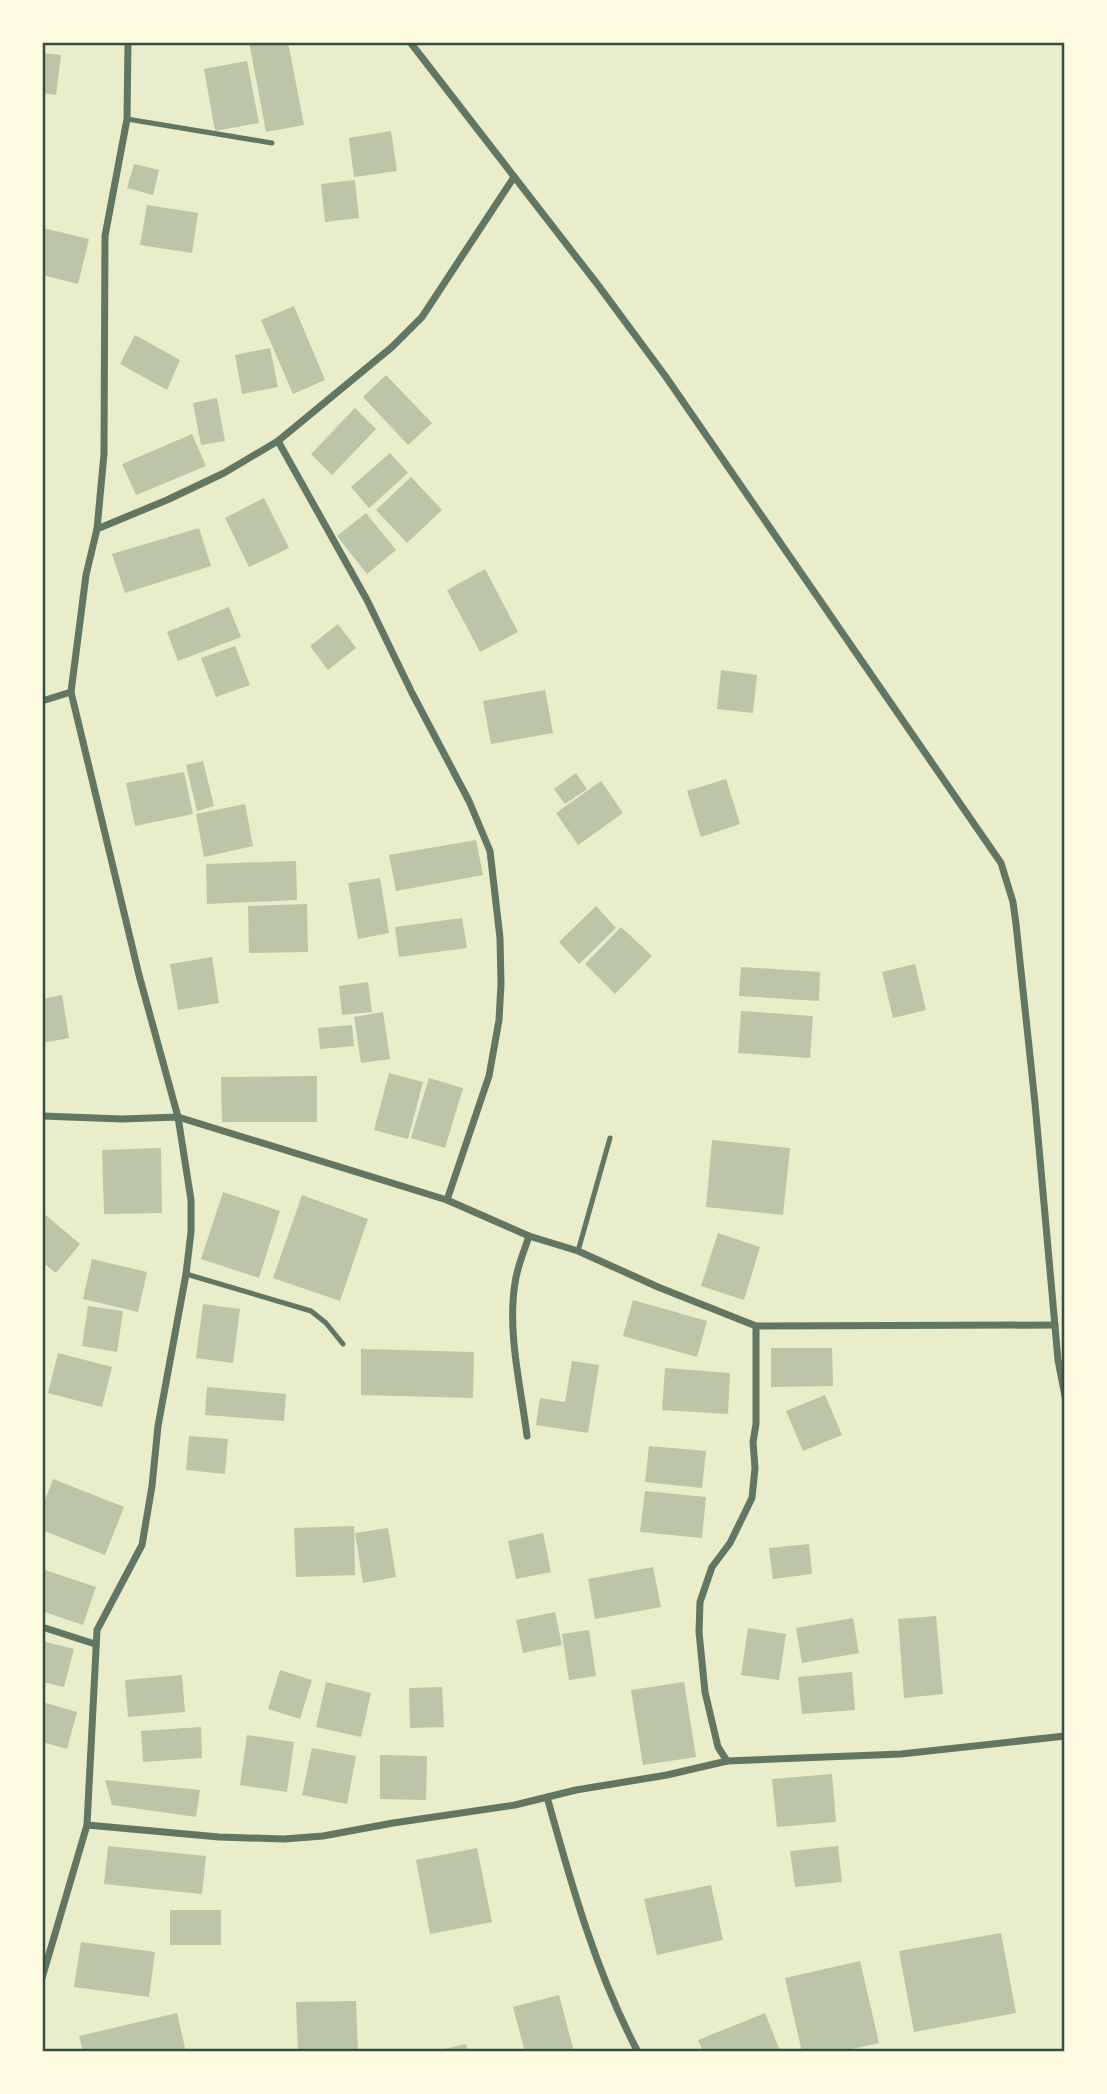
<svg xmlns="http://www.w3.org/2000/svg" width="1107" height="2094" font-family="Cabin,sans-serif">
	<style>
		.building { fill: #bcc5a7 }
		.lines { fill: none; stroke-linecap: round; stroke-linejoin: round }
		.service { stroke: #617663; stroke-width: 5 }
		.minor { stroke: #617663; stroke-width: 7 }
		.neatline { fill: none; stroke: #344e41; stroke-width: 2.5 }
	</style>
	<rect width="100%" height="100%" fill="#e9edc9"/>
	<!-- building -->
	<g class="building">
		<polygon points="249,42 288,42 304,125 266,132"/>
		<polygon points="42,53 61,55 56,95 42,93"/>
		<polygon points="247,61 259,123 215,131 204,69"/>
		<polygon points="391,131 397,171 354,177 349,138"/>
		<polygon points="134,164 159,170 153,195 127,188"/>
		<polygon points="355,180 359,218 325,222 321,184"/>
		<polygon points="147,205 198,213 192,253 140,245"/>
		<polygon points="43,228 89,239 78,284 42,275"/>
		<polygon points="294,306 325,380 293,394 261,320"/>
		<polygon points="135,335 180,360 167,390 120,364"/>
		<polygon points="270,348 278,387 242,394 235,355"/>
		<polygon points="386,375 432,423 408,445 363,397"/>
		<polygon points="217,398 225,441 201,445 193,403"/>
		<polygon points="355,408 376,429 332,475 311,454"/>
		<polygon points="192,434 206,466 136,495 122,464"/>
		<polygon points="390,453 408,473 369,508 351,487"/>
		<polygon points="411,477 442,510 407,543 376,510"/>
		<polygon points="264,498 289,548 249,567 225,518"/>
		<polygon points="366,513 396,550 367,574 337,536"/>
		<polygon points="199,528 211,566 125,593 112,554"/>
		<polygon points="485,569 518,632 480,652 447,590"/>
		<polygon points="229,607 241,637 178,661 167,632"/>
		<polygon points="338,624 356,648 328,670 310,646"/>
		<polygon points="235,646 250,685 216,697 201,658"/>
		<polygon points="721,670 757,675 753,713 717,709"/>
		<polygon points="545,690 553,733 491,744 483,701"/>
		<polygon points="203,761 214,806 197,811 186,765"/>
		<polygon points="184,772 193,814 135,826 126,783"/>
		<polygon points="576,773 587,789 565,804 554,789"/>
		<polygon points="726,779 740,824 701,837 687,791"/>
		<polygon points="601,781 623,813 578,845 556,813"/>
		<polygon points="245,804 253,846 204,857 196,814"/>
		<polygon points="476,840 483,875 396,891 389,855"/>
		<polygon points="296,861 297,900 207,904 206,864"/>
		<polygon points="380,878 389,933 358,939 348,883"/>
		<polygon points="307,904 308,952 249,953 248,906"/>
		<polygon points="596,906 616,928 579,964 559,942"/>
		<polygon points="462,918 467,948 399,957 395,927"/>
		<polygon points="621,927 652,956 615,994 585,964"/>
		<polygon points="212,957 219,1003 178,1010 170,964"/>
		<polygon points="915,964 926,1010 893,1018 882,972"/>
		<polygon points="741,967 820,972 819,1001 739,996"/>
		<polygon points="368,982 372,1012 342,1015 339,986"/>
		<polygon points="62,995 69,1038 42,1043 42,999"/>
		<polygon points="741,1011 813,1016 810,1058 738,1053"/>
		<polygon points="383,1012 390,1059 361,1063 354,1017"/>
		<polygon points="352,1025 354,1046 320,1049 318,1028"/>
		<polygon points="389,1073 423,1082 408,1139 374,1130"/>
		<polygon points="317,1076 317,1122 222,1122 221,1077"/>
		<polygon points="429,1078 463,1088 445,1148 411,1138"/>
		<polygon points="712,1140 790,1148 783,1215 706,1207"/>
		<polygon points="161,1148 162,1213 104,1214 102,1150"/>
		<polygon points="223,1192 280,1211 259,1278 201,1259"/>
		<polygon points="302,1195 368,1219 340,1301 273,1278"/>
		<polygon points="42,1212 80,1244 56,1273 42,1262"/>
		<polygon points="718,1233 760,1247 744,1300 701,1286"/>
		<polygon points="92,1259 147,1272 138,1312 83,1299"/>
		<polygon points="633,1300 707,1321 697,1357 623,1336"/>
		<polygon points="203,1304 240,1309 233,1363 196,1358"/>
		<polygon points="88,1306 123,1311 117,1352 82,1346"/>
		<polygon points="771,1348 832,1348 833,1386 771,1387"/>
		<polygon points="361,1349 474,1352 473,1398 361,1395"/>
		<polygon points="58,1353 112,1367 102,1407 48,1393"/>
		<polygon points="572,1361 599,1365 588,1433 536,1425 540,1398 565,1402"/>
		<polygon points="665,1368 730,1373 728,1414 662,1410"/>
		<polygon points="207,1387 286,1394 284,1421 205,1415"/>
		<polygon points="825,1395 842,1435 803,1451 786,1411"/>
		<polygon points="189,1436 228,1439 225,1474 186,1470"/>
		<polygon points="649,1446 706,1451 702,1488 645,1482"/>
		<polygon points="53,1479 124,1507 105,1555 42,1530 42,1508"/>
		<polygon points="645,1491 706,1497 702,1538 640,1532"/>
		<polygon points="354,1526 355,1575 296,1577 294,1528"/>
		<polygon points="388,1528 396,1577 363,1583 355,1533"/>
		<polygon points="543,1533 551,1572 516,1579 508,1541"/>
		<polygon points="809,1544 812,1574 773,1579 769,1548"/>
		<polygon points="653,1567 661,1607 595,1619 588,1579"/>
		<polygon points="42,1569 96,1587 83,1625 42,1611"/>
		<polygon points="555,1612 562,1645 523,1653 516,1620"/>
		<polygon points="936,1616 943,1694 904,1698 898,1619"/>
		<polygon points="853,1618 859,1653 802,1663 796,1628"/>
		<polygon points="748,1628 786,1634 779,1680 741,1675"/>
		<polygon points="589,1630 596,1676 569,1680 562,1634"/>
		<polygon points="42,1641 74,1649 64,1687 42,1682"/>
		<polygon points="280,1670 312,1680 300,1719 268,1709"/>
		<polygon points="852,1672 855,1710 802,1714 798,1677"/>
		<polygon points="182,1675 185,1712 128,1717 125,1680"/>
		<polygon points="326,1682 371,1693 361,1737 316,1727"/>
		<polygon points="684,1682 696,1757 643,1765 631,1690"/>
		<polygon points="442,1687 444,1727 410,1728 409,1688"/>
		<polygon points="42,1702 77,1712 67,1749 42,1742"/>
		<polygon points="201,1727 202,1758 143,1762 141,1731"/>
		<polygon points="247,1735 294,1742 287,1792 240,1785"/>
		<polygon points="312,1748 356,1756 347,1804 302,1795"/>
		<polygon points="380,1755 427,1756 426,1800 380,1799"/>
		<polygon points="832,1774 836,1822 777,1827 772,1779"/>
		<polygon points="105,1780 200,1790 196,1817 112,1805"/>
		<polygon points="108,1846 206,1856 202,1894 104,1884"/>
		<polygon points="838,1846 842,1882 795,1887 790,1851"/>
		<polygon points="477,1848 492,1922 430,1934 416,1860"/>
		<polygon points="711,1885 723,1940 657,1955 644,1899"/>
		<rect x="170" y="1910" width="51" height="35"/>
		<polygon points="1001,1933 1016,2013 914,2032 899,1951"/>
		<polygon points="81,1942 155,1952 149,1997 74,1987"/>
		<polygon points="860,1961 879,2043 838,2052 802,2052 785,1978"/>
		<polygon points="559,1995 574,2052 525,2052 513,2007"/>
		<polygon points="356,2001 358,2052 298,2052 296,2002"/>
		<polygon points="177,2013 186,2052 83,2052 79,2036"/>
		<polygon points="765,2013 780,2051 703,2052 698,2040"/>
		<polygon points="466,2044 468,2052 436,2052 436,2051"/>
	</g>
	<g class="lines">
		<!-- service -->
		<g class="service">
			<polyline points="127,119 272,143"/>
			<polyline points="578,1251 610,1138"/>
			<polyline points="186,1274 311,1311 326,1323 343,1344"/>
		</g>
		<!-- minor -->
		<g class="minor">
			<polyline points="410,42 598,285 666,377 1001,863 1013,902 1016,924 1035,1103 1058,1360 1065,1396"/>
			<polyline points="278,441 367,600 412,693 469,801 490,851 500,938 501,984 499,1020 489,1076 447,1200"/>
			<polyline points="97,529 167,500 224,473 278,441 392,347 422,317 514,177"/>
			<polyline points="71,692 86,575 97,529 104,454 105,236 127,119 128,42"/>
			<polyline points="42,701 71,692 139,975 178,1117 191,1200 191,1232 186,1274 158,1426 152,1486 142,1545 97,1630 87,1825 42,1978"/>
			<polyline points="42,1116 122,1119 178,1117 447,1200 529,1236 578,1251 658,1287 756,1326 1055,1325"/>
			<path d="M527,1436C521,1387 507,1333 515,1283C517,1267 524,1252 529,1236"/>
			<polyline points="42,1627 95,1644"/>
			<polyline points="727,1761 718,1747 705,1692 699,1632 700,1602 712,1567 730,1543 752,1498 755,1468 753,1442 756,1424 756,1326"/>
			<path d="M547,1797C571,1883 596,1973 638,2052"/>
			<polyline points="87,1825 219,1837 284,1839 323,1836 393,1823 515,1805 576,1790 667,1775 727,1761 901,1754 1065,1736"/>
		</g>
	</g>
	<!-- border -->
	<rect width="1107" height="2094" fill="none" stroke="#fefae0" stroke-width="88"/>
	<rect x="44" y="44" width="1019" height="2006" class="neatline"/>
</svg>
